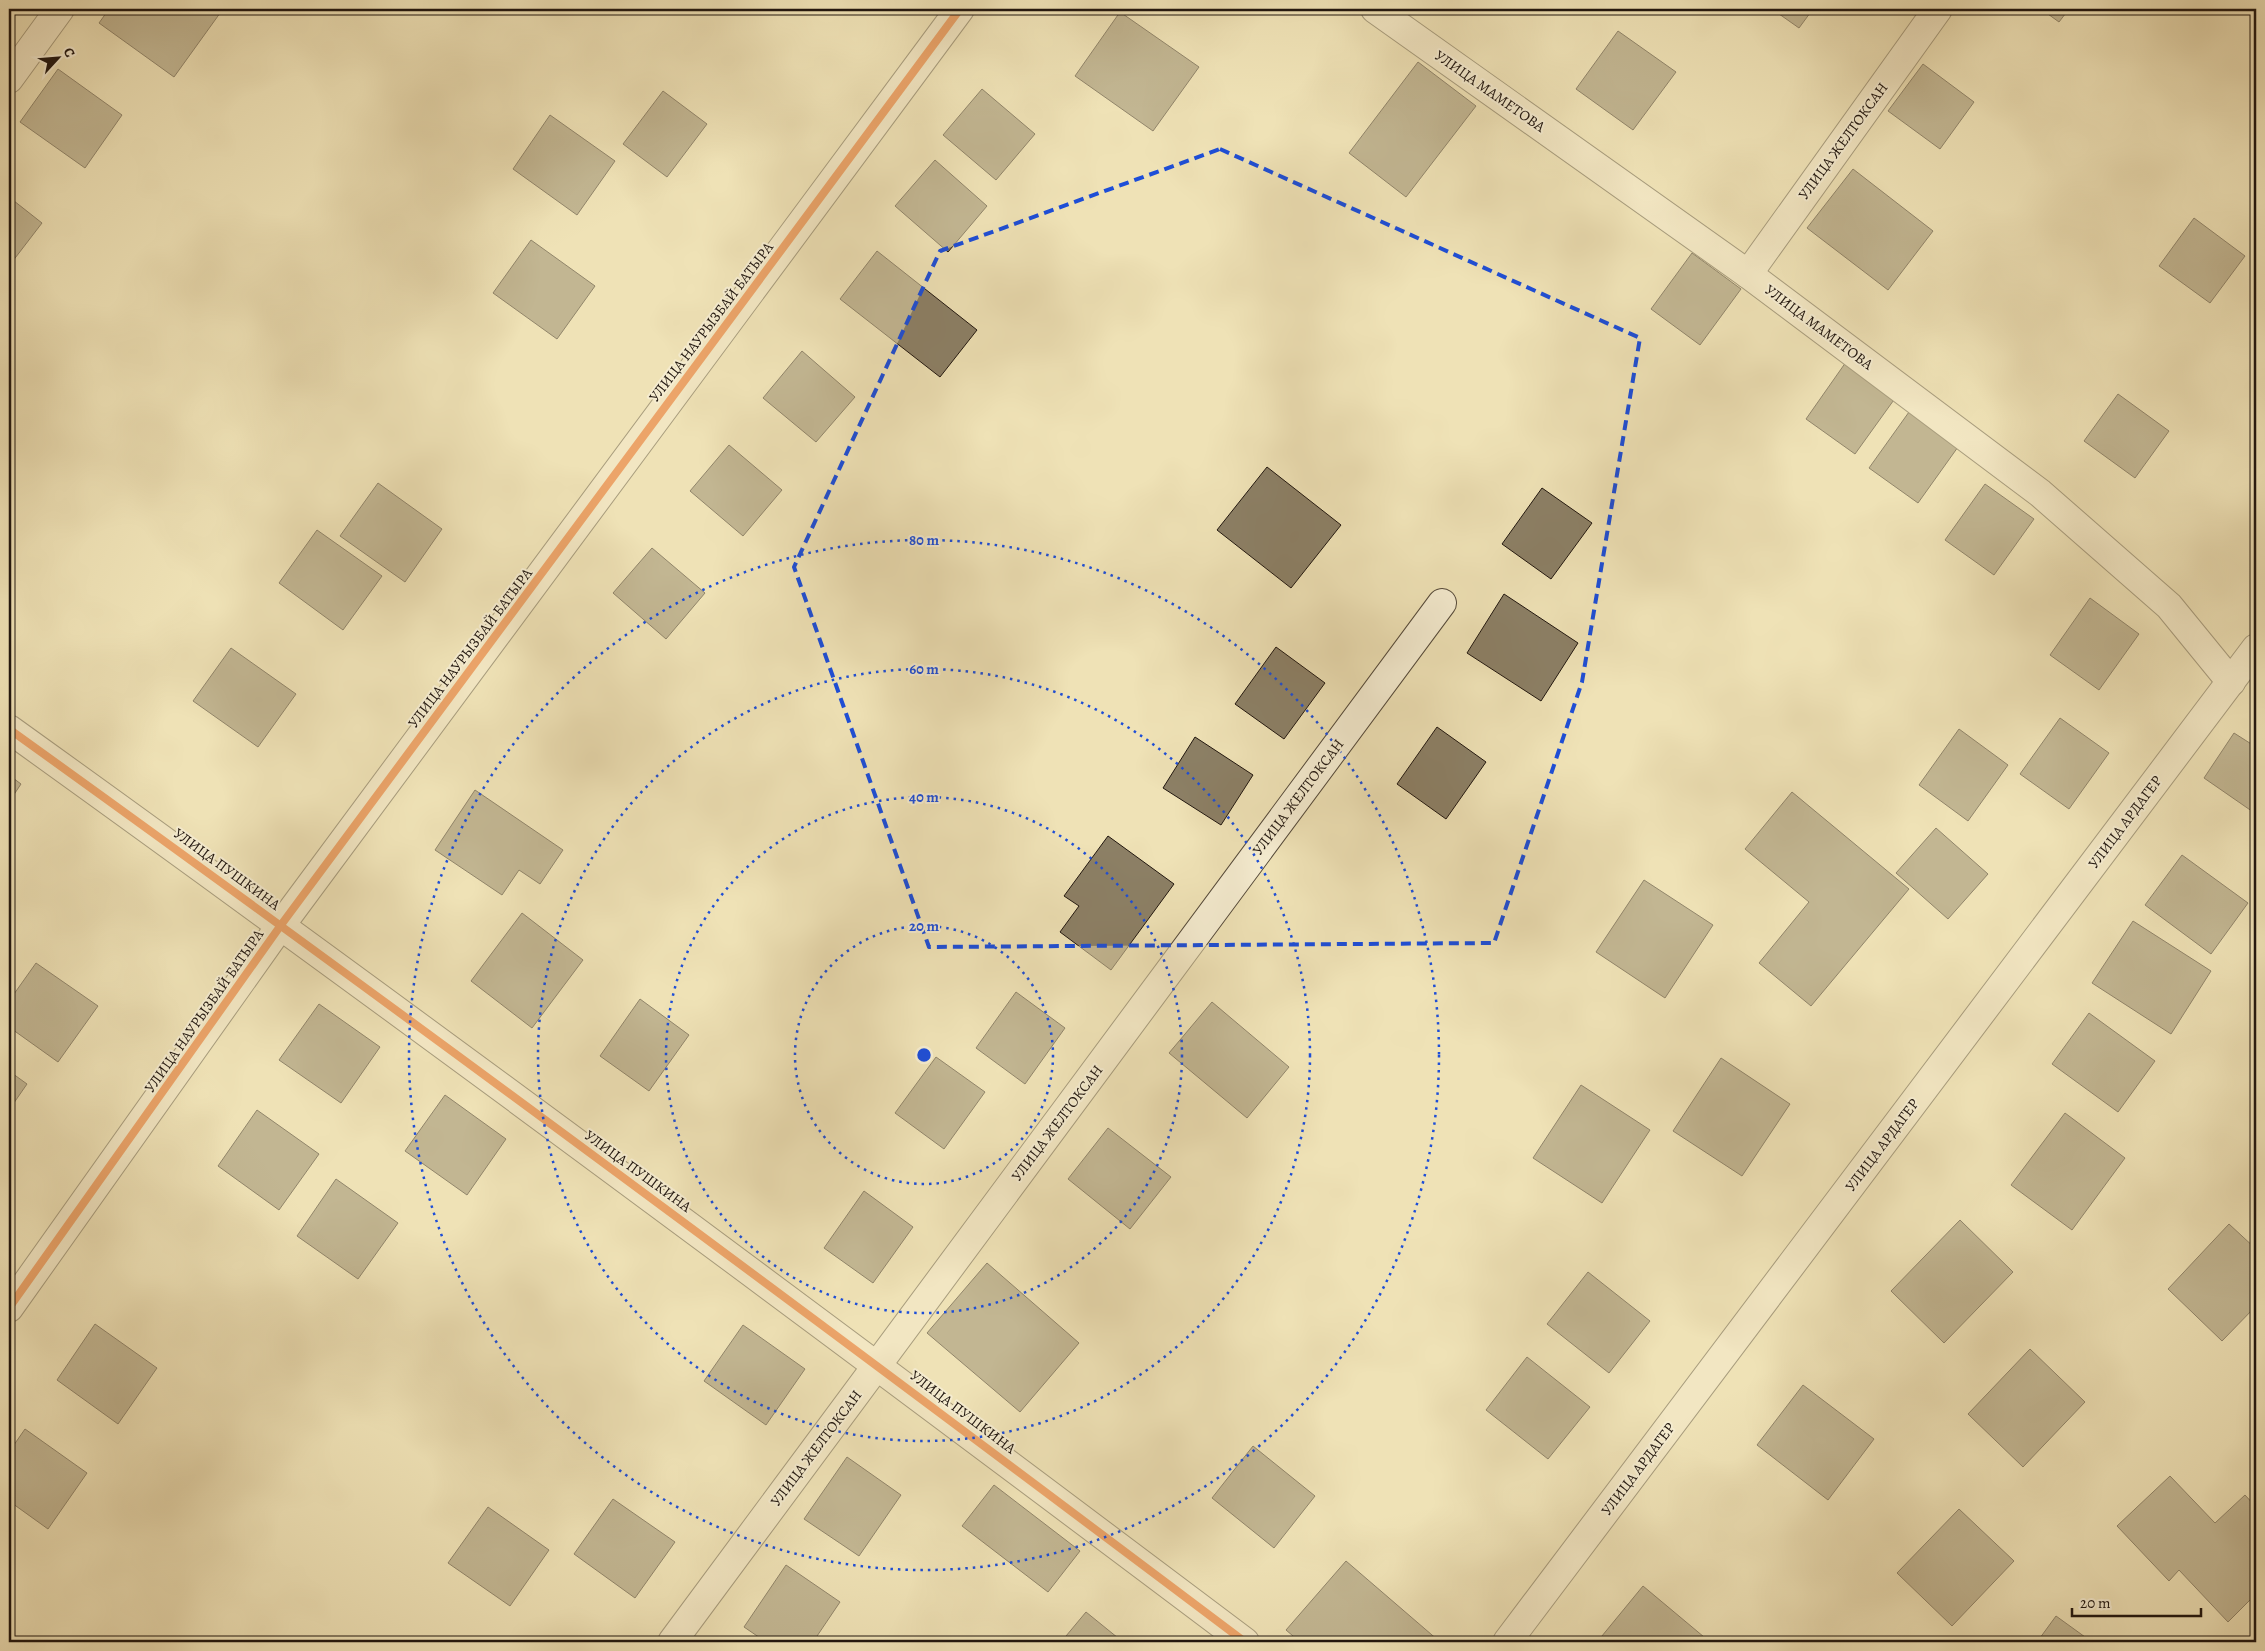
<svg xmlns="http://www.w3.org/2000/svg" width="2265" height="1651" font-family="Alegreya,serif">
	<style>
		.building { fill: #8c8066; stroke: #20160f }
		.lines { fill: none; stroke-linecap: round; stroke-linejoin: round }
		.minor-casing { stroke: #544939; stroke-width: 30 }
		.minor { stroke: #f5ecd0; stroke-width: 28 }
		.cycleway-casing { stroke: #f5ecd0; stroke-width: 11 }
		.cycleway { stroke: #e8590c; stroke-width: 8 }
		.marked { fill: none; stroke: #1d4ed8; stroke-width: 4; stroke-dasharray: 10 6; stroke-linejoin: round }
		.ring { fill: none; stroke: #1d4ed8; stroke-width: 2.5; stroke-dasharray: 2.5 5 }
		.labels { text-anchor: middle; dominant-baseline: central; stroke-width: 4; stroke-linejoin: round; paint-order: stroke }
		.street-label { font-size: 15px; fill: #20160f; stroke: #f5ecd0 }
		.centre { fill: #1d4ed8; stroke: #f5ecd0; stroke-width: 2.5 }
		.ring-label { font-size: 15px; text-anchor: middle; font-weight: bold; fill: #1d4ed8; stroke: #f5ecd0; stroke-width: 4; stroke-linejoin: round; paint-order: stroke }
	</style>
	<rect width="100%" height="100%" fill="#efe2b6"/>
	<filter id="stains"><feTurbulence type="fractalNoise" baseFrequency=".004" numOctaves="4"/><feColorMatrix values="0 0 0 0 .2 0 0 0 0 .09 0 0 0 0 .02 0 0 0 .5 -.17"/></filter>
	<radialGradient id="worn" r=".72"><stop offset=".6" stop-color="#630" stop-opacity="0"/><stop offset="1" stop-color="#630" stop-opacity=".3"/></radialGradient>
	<!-- building -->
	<g class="building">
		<polygon points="109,9 223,9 174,77 99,23"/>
		<polygon points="1772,9 1813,9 1799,28"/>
		<polygon points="2041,9 2069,9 2059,22"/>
		<polygon points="1120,12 1199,67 1153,131 1075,76"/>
		<polygon points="1618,31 1676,72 1633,130 1576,89"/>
		<polygon points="1418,62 1476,106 1406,197 1349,153"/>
		<polygon points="1923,64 1974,102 1940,149 1888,111"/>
		<polygon points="58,69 122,115 85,168 20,122"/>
		<polygon points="982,89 1035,134 996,180 943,135"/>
		<polygon points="663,91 707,124 667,177 623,144"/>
		<polygon points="550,115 615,161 577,215 513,169"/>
		<polygon points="935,160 987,206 948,252 895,206"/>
		<polygon points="1853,169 1933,231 1888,290 1807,228"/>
		<polygon points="9,197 42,223 9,266"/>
		<polygon points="2194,218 2245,256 2210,303 2159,266"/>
		<polygon points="531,240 595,286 557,339 493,293"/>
		<polygon points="877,251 977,330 940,377 840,299"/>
		<polygon points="1692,253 1741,289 1700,345 1651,309"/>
		<polygon points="802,351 855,397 816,442 763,398"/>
		<polygon points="1846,362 1896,397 1855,454 1806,419"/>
		<polygon points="2118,394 2169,431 2135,478 2084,441"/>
		<polygon points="1909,412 1958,447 1918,503 1869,468"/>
		<polygon points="729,445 782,490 743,536 690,491"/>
		<polygon points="1267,467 1341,525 1291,588 1217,530"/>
		<polygon points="378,483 442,529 405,582 340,536"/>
		<polygon points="1985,484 2034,519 1994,575 1945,540"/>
		<polygon points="1542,488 1592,523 1551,579 1502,544"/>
		<polygon points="317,530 382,576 343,630 279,583"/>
		<polygon points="652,548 705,593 666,639 613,593"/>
		<polygon points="1504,594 1578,643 1541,701 1467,653"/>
		<polygon points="2090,598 2139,634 2099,690 2050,655"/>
		<polygon points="1276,647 1325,683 1284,739 1235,704"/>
		<polygon points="231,648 296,694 258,747 193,701"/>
		<polygon points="2060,718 2109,753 2069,809 2020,774"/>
		<polygon points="1437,727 1486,762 1446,819 1397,784"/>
		<polygon points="1959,729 2008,765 1968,821 1919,785"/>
		<polygon points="2234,733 2256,747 2256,814 2204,778"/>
		<polygon points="1195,737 1253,775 1221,825 1163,788"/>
		<polygon points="9,775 21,784 9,802"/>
		<polygon points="475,790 563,850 540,884 519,870 502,895 435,850"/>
		<polygon points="1792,792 1909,889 1811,1006 1759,963 1809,902 1745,849"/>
		<polygon points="1936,828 1988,874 1948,919 1896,873"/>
		<polygon points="1108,836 1174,884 1111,970 1060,932 1079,906 1064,896"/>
		<polygon points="2182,855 2248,903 2211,954 2145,905"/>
		<polygon points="1644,880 1713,925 1665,998 1596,952"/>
		<polygon points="522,913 583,960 532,1028 471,981"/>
		<polygon points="2133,921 2211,971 2171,1034 2092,983"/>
		<polygon points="36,963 98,1006 58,1062 9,1027 9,1001"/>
		<polygon points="1016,992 1065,1028 1025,1084 976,1048"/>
		<polygon points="640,999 689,1035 649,1091 600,1056"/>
		<polygon points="1212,1002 1289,1067 1247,1118 1169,1053"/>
		<polygon points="319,1004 380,1047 341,1103 279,1060"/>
		<polygon points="2089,1013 2155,1061 2118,1112 2052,1064"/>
		<polygon points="936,1057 985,1092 944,1149 895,1113"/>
		<polygon points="1721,1058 1790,1104 1742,1176 1673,1131"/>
		<polygon points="9,1071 27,1084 9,1110"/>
		<polygon points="1581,1085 1650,1130 1602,1203 1533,1158"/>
		<polygon points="445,1095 506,1139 467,1195 405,1151"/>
		<polygon points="257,1110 319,1154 279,1210 218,1166"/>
		<polygon points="2065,1113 2125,1158 2072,1230 2011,1185"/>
		<polygon points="1108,1128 1171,1177 1130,1229 1068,1179"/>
		<polygon points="336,1179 398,1223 358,1279 297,1236"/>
		<polygon points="864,1191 913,1227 873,1283 824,1248"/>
		<polygon points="1960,1220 2013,1272 1944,1343 1891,1291"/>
		<polygon points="2229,1224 2256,1249 2256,1306 2222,1341 2168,1289"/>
		<polygon points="987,1263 1079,1343 1020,1412 927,1333"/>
		<polygon points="1588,1272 1650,1321 1609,1373 1547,1324"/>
		<polygon points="95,1324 157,1368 118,1424 57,1380"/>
		<polygon points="743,1325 805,1369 766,1425 704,1381"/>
		<polygon points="2030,1349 2085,1402 2023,1467 1968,1414"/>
		<polygon points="1527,1357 1590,1407 1548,1459 1486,1410"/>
		<polygon points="1803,1385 1874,1439 1828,1500 1757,1445"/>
		<polygon points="25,1429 87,1473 48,1529 9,1501 9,1452"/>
		<polygon points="1253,1446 1315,1496 1274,1548 1212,1498"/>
		<polygon points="847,1457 901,1495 859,1556 804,1519"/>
		<polygon points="2170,1476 2215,1523 2245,1495 2256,1507 2256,1594 2228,1622 2179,1570 2169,1581 2117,1526"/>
		<polygon points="994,1485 1080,1551 1048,1592 962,1526"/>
		<polygon points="613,1499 675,1542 635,1598 574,1554"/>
		<polygon points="488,1507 549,1550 510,1606 448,1563"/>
		<polygon points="1959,1509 2014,1561 1952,1626 1897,1573"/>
		<polygon points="1346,1561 1439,1641 1438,1642 1300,1642 1286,1630"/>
		<polygon points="786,1565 840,1602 813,1642 766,1642 744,1627"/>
		<polygon points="1643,1586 1710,1642 1597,1642"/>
		<polygon points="1086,1612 1123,1642 1061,1642"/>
		<polygon points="2056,1616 2092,1642 2037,1642"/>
	</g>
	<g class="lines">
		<defs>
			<g id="minor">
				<polyline points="1375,9 1748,274 2040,493 2169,606 2231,682"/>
				<polyline points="9,79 60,9"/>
				<polyline points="1748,274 1938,9"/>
				<path d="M9,729C425,1028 836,1334 1245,1642"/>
				<polyline points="9,1308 281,925 960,9"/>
				<polyline points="672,1642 1442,603"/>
				<polyline points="1507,1642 2256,648"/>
			</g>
		</defs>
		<!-- minor casing -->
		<use href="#minor" class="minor-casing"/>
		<!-- minor -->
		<use href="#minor" class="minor"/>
		<defs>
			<g id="cycleway">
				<path d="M9,729C425,1028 836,1334 1245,1642"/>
				<polyline points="9,1308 281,925 960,9"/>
			</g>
		</defs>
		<!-- cycleway casing -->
		<use href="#cycleway" class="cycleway-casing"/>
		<!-- cycleway -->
		<use href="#cycleway" class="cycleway"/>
	</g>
	<!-- marked area -->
	<path d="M0 0H2265V1651H0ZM1220,149L1640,338L1582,682L1494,943L929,947L794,567L940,251Z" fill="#efe2b6" fill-opacity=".55" fill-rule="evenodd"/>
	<path class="marked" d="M1220,149L1640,338L1582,682L1494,943L929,947L794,567L940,251Z"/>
	<!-- distance rings -->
	<g class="ring">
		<circle cx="924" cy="1055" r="129"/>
		<circle cx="924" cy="1055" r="258"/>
		<circle cx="924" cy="1055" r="386"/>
		<circle cx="924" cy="1055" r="515"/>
	</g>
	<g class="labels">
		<!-- street labels -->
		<g class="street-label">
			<text transform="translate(1490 91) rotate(35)">УЛИЦА МАМЕТОВА</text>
			<text transform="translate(1843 141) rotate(-54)">УЛИЦА ЖЕЛТОКСАН</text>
			<text transform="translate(711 322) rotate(-53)">УЛИЦА НАУРЫЗБАЙ БАТЫРА</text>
			<text transform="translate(1819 327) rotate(37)">УЛИЦА МАМЕТОВА</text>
			<text transform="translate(470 648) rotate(-53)">УЛИЦА НАУРЫЗБАЙ БАТЫРА</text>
			<text transform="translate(1298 797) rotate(-53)">УЛИЦА ЖЕЛТОКСАН</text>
			<text transform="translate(2125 822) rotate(-53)">УЛИЦА АРДАГЕР</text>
			<text transform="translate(227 869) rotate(36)">УЛИЦА ПУШКИНА</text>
			<text transform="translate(204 1011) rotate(-55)">УЛИЦА НАУРЫЗБАЙ БАТЫРА</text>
			<text transform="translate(1057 1123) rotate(-53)">УЛИЦА ЖЕЛТОКСАН</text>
			<text transform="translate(1882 1145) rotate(-53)">УЛИЦА АРДАГЕР</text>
			<text transform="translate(638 1171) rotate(36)">УЛИЦА ПУШКИНА</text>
			<text transform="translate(963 1412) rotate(37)">УЛИЦА ПУШКИНА</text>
			<text transform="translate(816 1448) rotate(-53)">УЛИЦА ЖЕЛТОКСАН</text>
			<text transform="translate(1638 1469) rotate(-53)">УЛИЦА АРДАГЕР</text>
		</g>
	</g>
	<circle cx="924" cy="1055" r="8" class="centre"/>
	<g class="ring-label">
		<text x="924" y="545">80 m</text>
		<text x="924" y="674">60 m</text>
		<text x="924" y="802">40 m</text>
		<text x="924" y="931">20 m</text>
	</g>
	<!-- margin -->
	<rect width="2265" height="1651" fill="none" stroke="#efe2b6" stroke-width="30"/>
	<rect x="10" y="10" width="2245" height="1631" fill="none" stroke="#20160f" stroke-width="2.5"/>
	<rect x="15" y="15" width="2235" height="1621" fill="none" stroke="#20160f"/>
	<!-- north arrow -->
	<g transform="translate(58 58) rotate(64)" stroke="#f5ecd0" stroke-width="4" paint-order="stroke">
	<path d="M0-4L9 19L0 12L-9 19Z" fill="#20160f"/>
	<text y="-8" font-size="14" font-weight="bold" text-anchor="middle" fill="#20160f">С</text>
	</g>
	<!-- scale -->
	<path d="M2072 1608v8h129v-8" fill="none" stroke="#20160f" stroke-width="2.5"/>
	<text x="2080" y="1608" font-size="15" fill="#20160f" stroke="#f5ecd0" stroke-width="4" paint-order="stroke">20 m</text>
	<rect width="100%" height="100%" filter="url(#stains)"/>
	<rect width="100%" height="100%" fill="url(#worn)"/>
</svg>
